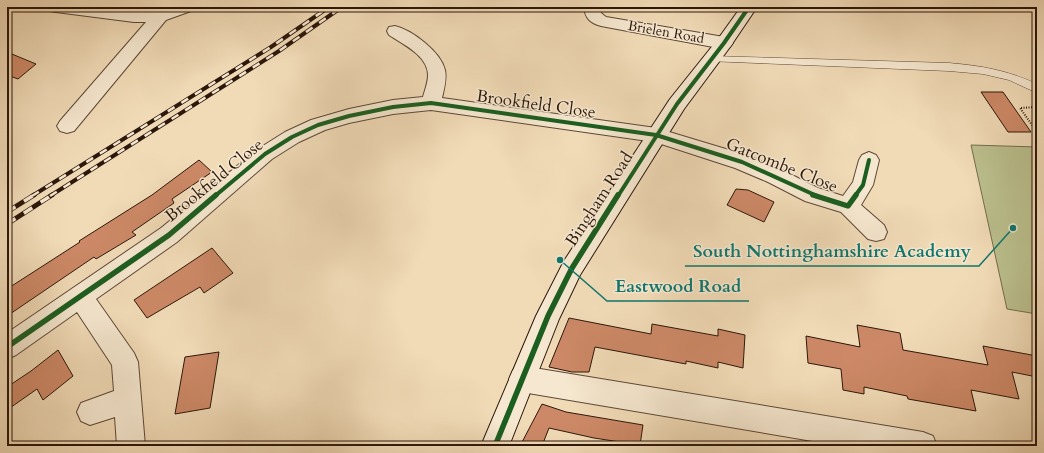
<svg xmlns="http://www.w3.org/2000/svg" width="1044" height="453" font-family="Cardo,serif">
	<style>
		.green { fill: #bbc08e; stroke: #746c4c }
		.building { fill: #cd8967; stroke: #2c170b }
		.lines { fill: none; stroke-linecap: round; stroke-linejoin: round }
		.lane-casing { stroke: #5d4836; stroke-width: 1 }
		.street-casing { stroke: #5d4836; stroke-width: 2 }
		.secondary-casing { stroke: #2c170b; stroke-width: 2 }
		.path { stroke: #2c170b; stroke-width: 2; stroke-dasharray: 1 1.5; stroke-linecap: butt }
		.lane { fill: #f6e8d0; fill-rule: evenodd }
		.street { fill: #f6e8d0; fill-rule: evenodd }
		.secondary { fill: #f6e8d0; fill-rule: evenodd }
		.rail-far1-casing { stroke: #2c170b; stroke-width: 4 }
		.rail-casing { stroke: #2c170b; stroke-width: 5 }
		.rail-far1 { stroke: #f6e8d0; stroke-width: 2.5; stroke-dasharray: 8; stroke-linecap: butt }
		.rail { stroke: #f6e8d0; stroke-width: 3.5; stroke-dasharray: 10; stroke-linecap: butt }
		.cycleway-far1-casing { stroke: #f6e8d0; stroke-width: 6 }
		.cycleway-casing { stroke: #f6e8d0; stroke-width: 8 }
		.cycleway-far1 { stroke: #1b5e20; stroke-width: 4 }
		.cycleway { stroke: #1b5e20; stroke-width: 5.5 }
		.labels { text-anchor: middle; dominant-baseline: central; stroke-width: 3; stroke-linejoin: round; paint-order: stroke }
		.far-street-label { font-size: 14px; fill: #2c170b; stroke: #f6e8d0 }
		.street-label { font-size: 17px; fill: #2c170b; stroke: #f6e8d0 }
		.leader { fill: none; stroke: #0f766e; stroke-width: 1.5 }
		.callout-dot { fill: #0f766e; stroke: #f6e8d0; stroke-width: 1.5 }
		.callout-label { font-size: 18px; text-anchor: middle; font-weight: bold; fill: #0f766e; stroke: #f6e8d0; stroke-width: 3; stroke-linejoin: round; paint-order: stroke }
	</style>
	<rect width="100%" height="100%" fill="#f1dbb7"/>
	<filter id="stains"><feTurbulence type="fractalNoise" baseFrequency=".005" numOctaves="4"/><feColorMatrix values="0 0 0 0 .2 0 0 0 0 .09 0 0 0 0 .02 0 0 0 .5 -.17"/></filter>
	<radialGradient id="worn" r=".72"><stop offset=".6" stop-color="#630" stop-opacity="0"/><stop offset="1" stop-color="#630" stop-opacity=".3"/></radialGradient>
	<!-- green -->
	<polygon class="green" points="971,145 1037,147 1037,314 1007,309"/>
	<!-- building -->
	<g class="building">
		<polygon points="7,52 36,64 18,79 7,75"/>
		<polygon points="981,92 1003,92 1031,132 1008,132"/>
		<polygon points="199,160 212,172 172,199 174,203 132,232 136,235 96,259 94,257 7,316 7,289 80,242 79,241 152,195"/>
		<polygon points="736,189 748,190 774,202 764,222 727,205"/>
		<polygon points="212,248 233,273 204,293 200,287 147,318 134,300"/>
		<polygon points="569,318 651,334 652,324 718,336 718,329 745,335 743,368 718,362 718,368 686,361 686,364 595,347 589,372 572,372 549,367"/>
		<polygon points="857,325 900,333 903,350 988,365 983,346 1037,356 1037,377 1012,372 1019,399 971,390 976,411 908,399 907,396 864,387 864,394 843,390 841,369 808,363 806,336 860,347"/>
		<polygon points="58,350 73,376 43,400 37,389 7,410 7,387 31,371"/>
		<polygon points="219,352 210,408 175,414 185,357"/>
		<polygon points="542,404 566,412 643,425 640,445 594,438 549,428 542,446 520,446"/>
	</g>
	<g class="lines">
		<defs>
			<path id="lane" d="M711,56L949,63C983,66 1006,70 1037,84V93L1009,80L983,74L949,71L707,61L706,59L707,57Z"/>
			<g id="street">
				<polygon points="48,7 96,7 134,12 158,11 169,7 193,7 191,11 166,20 74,131 67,133 60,131 57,126 60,121 146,22 134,22 56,12 50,11"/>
				<path d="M584,7H600L601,13L606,17L724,37L730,39L733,43L730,47L724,49L601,26C590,23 585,18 584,7Z"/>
				<path d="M395,26C412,30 441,52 445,70C447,79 444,89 442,98L656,128L749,156L782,170L818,188L843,196L853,182L859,160L862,155L869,152L876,155L879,160L873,185L861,205L884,225L887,232L884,239L876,241L868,239L841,212L805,201L768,182L735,168L655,142L431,110L393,114L349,123L325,130L299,142L272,159L177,242L96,299L134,353L138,362L145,446H117L115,417L90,425L81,421L77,412L81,403L114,391L112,365L77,312L16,355L7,359V333L161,228L258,149L285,132L311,120L349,109L393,100L423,97C425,90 428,82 428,75C428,56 403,44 389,35L387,31L389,27Z"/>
				<polygon points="522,366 923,432 933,436 937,446 842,446 522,392 513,388 509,379 513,370"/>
			</g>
			<polygon id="secondary" points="741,7 757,7 730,47 684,109 580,275 559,319 509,446 481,446 536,316 564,261 670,99 718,39"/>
		</defs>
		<!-- lane casing -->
		<use href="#lane" class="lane-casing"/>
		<!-- street casing -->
		<use href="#street" class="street-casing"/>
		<!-- secondary casing -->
		<use href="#secondary" class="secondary-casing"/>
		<!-- path -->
		<polyline class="path" points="1037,107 1020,108 1037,132"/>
		<!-- lane -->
		<use href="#lane" class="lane"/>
		<!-- street -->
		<use href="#street" class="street"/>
		<!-- secondary -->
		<use href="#secondary" class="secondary"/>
		<defs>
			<g id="rail-far1">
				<polyline points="32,196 271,47 329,7"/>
				<polyline points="50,196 279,51 342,7"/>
			</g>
			<g id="rail">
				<polyline points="7,212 34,195"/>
				<polyline points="7,224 52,195"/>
			</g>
		</defs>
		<!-- rail-far1 casing -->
		<use href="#rail-far1" class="rail-far1-casing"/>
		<!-- rail casing -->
		<use href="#rail" class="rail-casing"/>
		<!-- rail-far1 -->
		<use href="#rail-far1" class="rail-far1"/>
		<!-- rail -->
		<use href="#rail" class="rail"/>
		<defs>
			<g id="cycleway-far1">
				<polyline points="215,196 265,154 292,137 318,125 349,116 393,107 431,103 656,135 742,162 817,196"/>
				<polyline points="618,196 677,104 724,43 749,7"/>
				<polyline points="855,196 863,185 869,160"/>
			</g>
			<g id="cycleway">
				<polyline points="813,195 848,206 856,195"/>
				<polyline points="7,347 169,235 216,195"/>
				<polyline points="495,446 548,316 572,268 618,195"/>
			</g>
		</defs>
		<!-- cycleway-far1 casing -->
		<use href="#cycleway-far1" class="cycleway-far1-casing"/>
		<!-- cycleway casing -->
		<use href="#cycleway" class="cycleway-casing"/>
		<!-- cycleway-far1 -->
		<use href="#cycleway-far1" class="cycleway-far1"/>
		<!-- cycleway -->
		<use href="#cycleway" class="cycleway"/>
	</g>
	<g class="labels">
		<!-- far-street labels -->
		<g class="far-street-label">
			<text transform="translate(666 32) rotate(10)">Brielen Road</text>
		</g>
		<!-- street labels -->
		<g class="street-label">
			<text transform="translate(536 104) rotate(8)">Brookfield Close</text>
			<text transform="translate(782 165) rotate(22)">Gatcombe Close</text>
			<text transform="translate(214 180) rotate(-39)">Brookfield Close</text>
			<text transform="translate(599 199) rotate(-57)">Bingham Road</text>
		</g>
	</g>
	<!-- callouts -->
	<path class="leader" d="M1013 228L979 266H685M560 260L607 301H749"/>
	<g class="callout-dot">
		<circle cx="1013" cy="228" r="4"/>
		<circle cx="560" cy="260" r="4"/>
	</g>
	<g class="callout-label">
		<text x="832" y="257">South Nottinghamshire Academy</text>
		<text x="678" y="292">Eastwood Road</text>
	</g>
	<!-- margin -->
	<rect width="1044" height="453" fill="none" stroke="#f1dbb7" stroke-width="24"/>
	<rect x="8" y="8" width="1028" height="437" fill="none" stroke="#2c170b" stroke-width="2"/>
	<rect x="12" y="12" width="1020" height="429" fill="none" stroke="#2c170b"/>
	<rect width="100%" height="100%" filter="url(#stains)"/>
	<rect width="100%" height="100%" fill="url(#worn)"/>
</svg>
